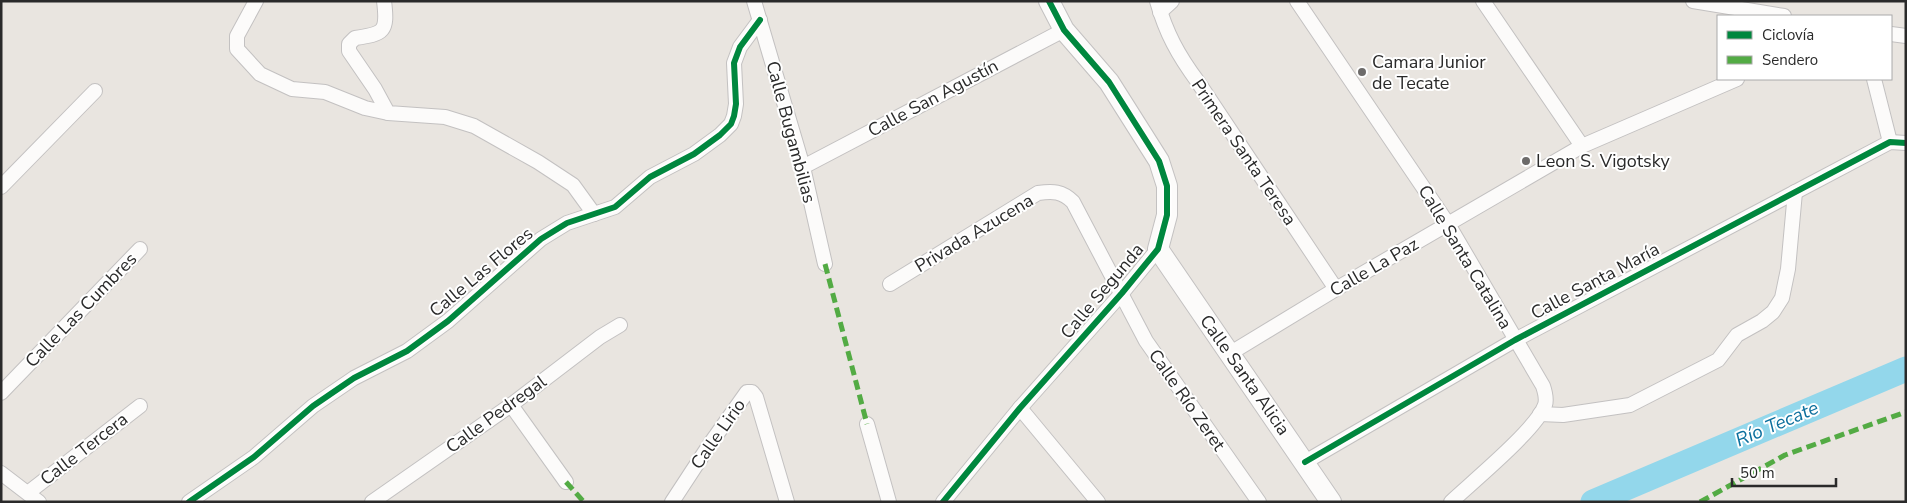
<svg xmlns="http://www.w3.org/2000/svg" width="1907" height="503" font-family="'Nunito Sans',sans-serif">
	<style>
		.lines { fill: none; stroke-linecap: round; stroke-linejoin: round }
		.river { stroke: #93d7eb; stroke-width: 25 }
		.street-casing { stroke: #c3c1c1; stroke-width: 16 }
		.secondary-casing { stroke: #c3c1c1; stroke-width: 22 }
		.street { stroke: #fcfbfa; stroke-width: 14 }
		.secondary { stroke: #fcfbfa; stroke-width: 20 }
		.quiet { stroke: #53ab44; stroke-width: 5; stroke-dasharray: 10 5; stroke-linecap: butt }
		.cycleway-casing { stroke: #fff; stroke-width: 9 }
		.cycleway { stroke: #00873e; stroke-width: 6 }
		.poi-dot { fill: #6d6b6a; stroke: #fff; stroke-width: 2 }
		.labels { text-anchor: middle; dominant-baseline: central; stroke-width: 4; stroke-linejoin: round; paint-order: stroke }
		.poi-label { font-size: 18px; fill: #2a2a2a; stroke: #fff; text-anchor: start }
		.street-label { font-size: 18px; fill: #2a2a2a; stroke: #fff }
		.water-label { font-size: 19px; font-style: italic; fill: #0c6f9d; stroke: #fff }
	</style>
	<rect width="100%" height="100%" fill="#e9e5e0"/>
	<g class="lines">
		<!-- river -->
		<polyline class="river" points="1593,502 1906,369"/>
		<defs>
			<g id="street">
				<polyline points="256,1 237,36 237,49 260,74 292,89 325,92 365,108 388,113"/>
				<path d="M384,1C388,32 384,34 355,38L349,44V51L375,89L388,113L445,117L474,126L538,162L573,185L594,214"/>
				<polyline points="754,1 803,167 825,264"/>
				<path d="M1157,1C1166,33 1178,55 1198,82L1336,289"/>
				<path d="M1297,1L1448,224L1543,386C1545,392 1547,399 1545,405C1537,429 1471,483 1451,502"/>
				<polyline points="1483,1 1582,146"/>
				<polyline points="1693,1 1784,16"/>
				<polyline points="1160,12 1172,1"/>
				<polyline points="1891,34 1906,36"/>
				<polyline points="1874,79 1890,142"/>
				<polyline points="803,167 1064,30"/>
				<polyline points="1,187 95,91"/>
				<path d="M890,284L1038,193C1053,191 1062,191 1073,202L1146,341L1259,502"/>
				<polyline points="1229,354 1336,289 1582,146 1737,79"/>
				<polyline points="1,393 140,249"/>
				<polyline points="511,405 566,482"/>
				<polyline points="1020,408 1098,502"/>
				<polyline points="1540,414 1563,415 1630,405 1718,360 1737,335 1762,321 1773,312 1782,298 1788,269 1795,192"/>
				<polyline points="867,424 889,502"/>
				<polyline points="1305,462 1515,340 1890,142 1906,143"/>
				<polyline points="1,473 39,502"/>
				<polyline points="29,492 140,406"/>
				<polyline points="189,502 254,457 313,406 354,378 407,351 448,321 541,239 567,223 615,207 650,177 694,154 720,135 731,124 734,116 736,104 734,63 740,47 760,20"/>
				<polyline points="372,502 511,405 600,337 620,325"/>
				<polyline points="672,502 710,444 747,392 752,392 756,397 787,502"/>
				<polyline points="943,502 1020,408 1122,293 1158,249"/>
			</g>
			<polyline id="secondary" points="1049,1 1064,30 1109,82 1159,161 1167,186 1167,215 1158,249 1331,502"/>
		</defs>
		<!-- street casing -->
		<use href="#street" class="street-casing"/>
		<!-- secondary casing -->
		<use href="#secondary" class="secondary-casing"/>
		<!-- street -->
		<use href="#street" class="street"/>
		<!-- secondary -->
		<use href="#secondary" class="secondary"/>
		<!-- quiet -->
		<g class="quiet">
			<polyline points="825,264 867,424"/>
			<polyline points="566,482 584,502"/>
			<polyline points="1700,502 1785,455 1906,412"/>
		</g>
		<defs>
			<g id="cycleway">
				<polyline points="1305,462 1515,340 1890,142 1906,143"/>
				<polyline points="189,502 254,457 313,406 354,378 407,351 448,321 541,239 567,223 615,207 650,177 694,154 720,135 731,124 734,116 736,104 734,63 740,47 760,20"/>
				<polyline points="943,502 1020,408 1122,293 1158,249 1167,215 1167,186 1159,161 1109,82 1064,30 1049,1"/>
			</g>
		</defs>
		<!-- cycleway casing -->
		<use href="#cycleway" class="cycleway-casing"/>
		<!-- cycleway -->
		<use href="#cycleway" class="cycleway"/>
	</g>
	<!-- markers -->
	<g class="poi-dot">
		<circle cx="1362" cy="72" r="5"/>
		<circle cx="1526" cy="161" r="5"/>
	</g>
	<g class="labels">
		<!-- poi labels -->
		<g class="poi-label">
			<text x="1372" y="62">Camara Junior<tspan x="1372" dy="21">de Tecate</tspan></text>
			<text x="1536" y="161">Leon S. Vigotsky</text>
		</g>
		<!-- street labels -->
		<g class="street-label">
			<text transform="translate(933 98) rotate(-28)">Calle San Agustín</text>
			<text transform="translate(791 132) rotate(75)">Calle Bugambilias</text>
			<text transform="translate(1244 152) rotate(56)">Primera Santa Teresa</text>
			<text transform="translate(974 233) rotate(-31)">Privada Azucena</text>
			<text transform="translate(1465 257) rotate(59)">Calle Santa Catalina</text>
			<text transform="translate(1374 267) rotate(-30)">Calle La Paz</text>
			<text transform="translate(481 272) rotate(-40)">Calle Las Flores</text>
			<text transform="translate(1595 281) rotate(-28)">Calle Santa María</text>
			<text transform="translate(1102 291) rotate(-50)">Calle Segunda</text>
			<text transform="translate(81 310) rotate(-46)">Calle Las Cumbres</text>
			<text transform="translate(1245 375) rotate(55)">Calle Santa Alicia</text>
			<text transform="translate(1187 400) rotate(55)">Calle Río Zeret</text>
			<text transform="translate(496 414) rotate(-36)">Calle Pedregal</text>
			<text transform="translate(718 434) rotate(-55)">Calle Lirio</text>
			<text transform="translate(84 449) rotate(-38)">Calle Tercera</text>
		</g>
		<!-- water labels -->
		<g class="water-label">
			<text transform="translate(1777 424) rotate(-23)">Río Tecate</text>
		</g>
	</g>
	<!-- border -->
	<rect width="1907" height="503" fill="none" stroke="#2a2a2a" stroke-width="5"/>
	<!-- legend -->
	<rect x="1717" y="15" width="175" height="65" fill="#ffffff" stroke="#aaaaaa"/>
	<rect x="1727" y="31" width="25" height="8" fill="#00873e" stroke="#aaaaaa"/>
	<text x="1762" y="40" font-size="15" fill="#2a2a2a">Ciclovía</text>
	<rect x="1727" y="56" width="25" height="8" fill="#53ab44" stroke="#aaaaaa"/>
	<text x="1762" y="65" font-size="15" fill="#2a2a2a">Sendero</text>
	<!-- scale -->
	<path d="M1732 478v8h104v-8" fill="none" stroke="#2a2a2a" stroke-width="2.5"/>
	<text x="1740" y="478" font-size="15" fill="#2a2a2a" stroke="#ffffff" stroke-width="4" paint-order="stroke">50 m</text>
</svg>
